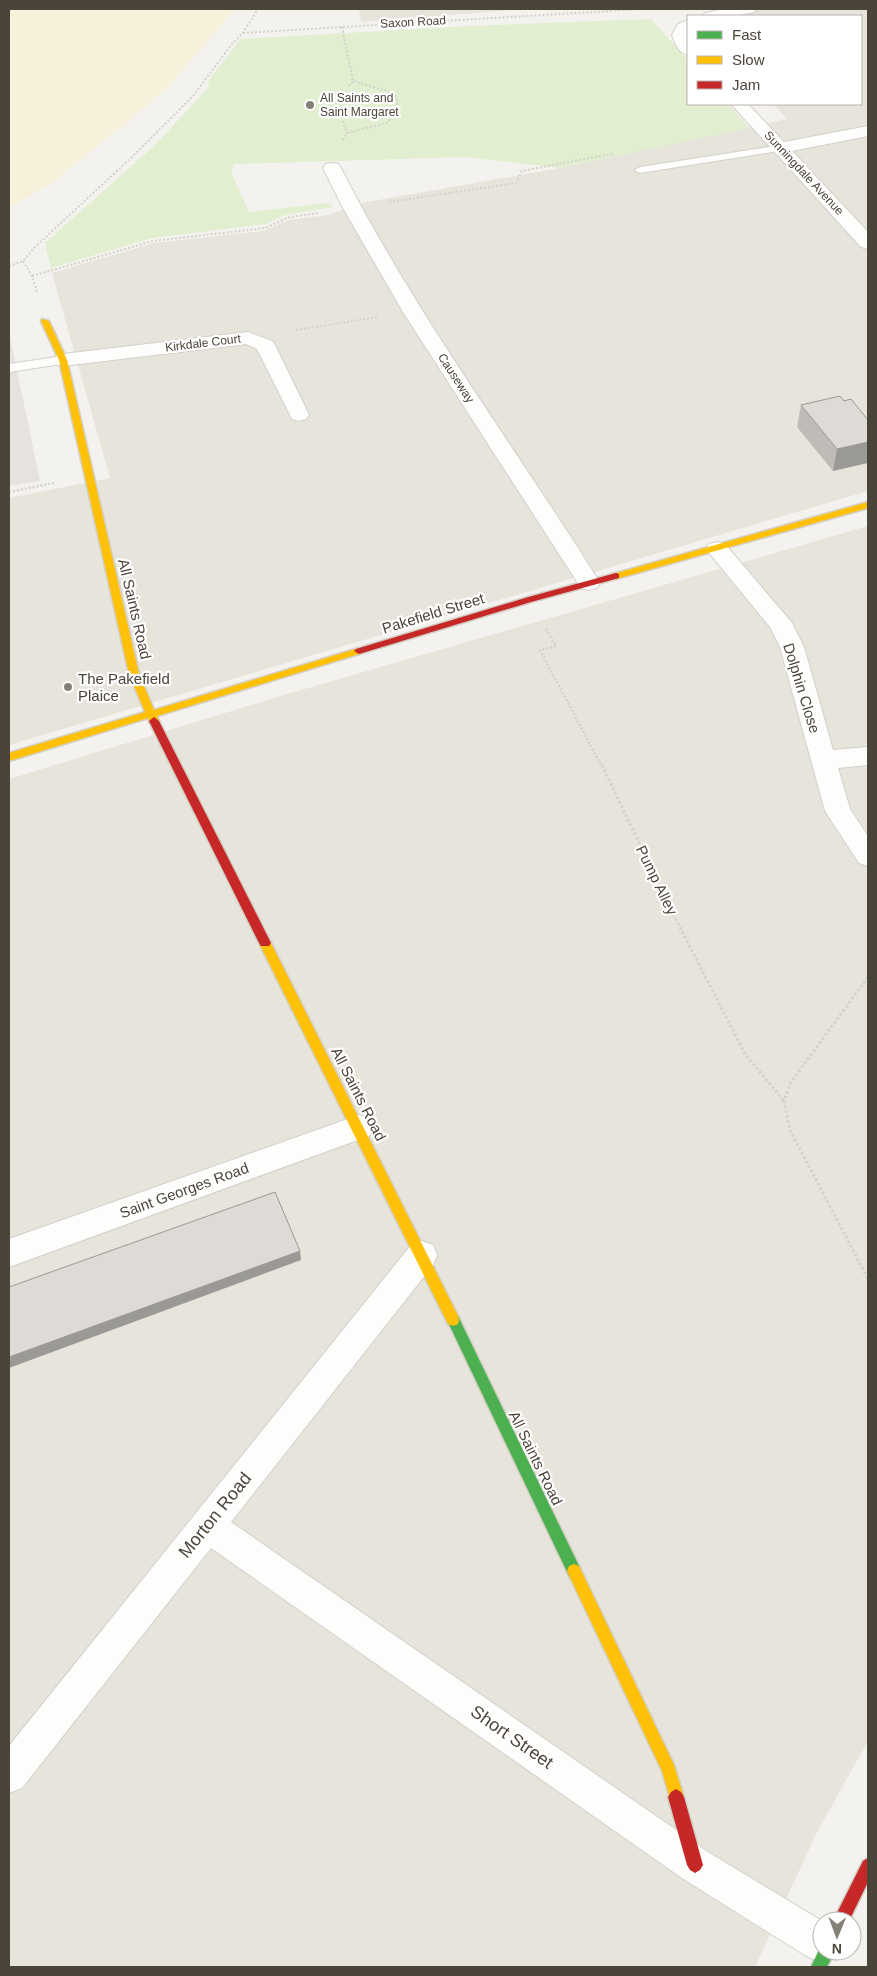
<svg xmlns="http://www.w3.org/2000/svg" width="877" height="1976" font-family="Arial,sans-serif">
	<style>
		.residential { fill: #e7e4dc }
		.green { fill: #e1eecf }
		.sand { fill: #f7f0da }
		.parking { fill: #e6e3df }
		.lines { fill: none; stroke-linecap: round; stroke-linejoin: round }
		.lane-casing { stroke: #d2d0cb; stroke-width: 2 }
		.street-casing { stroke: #d2d0cb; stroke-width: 2 }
		.fast-casing { stroke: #d3cfc5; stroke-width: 3 }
		.slow-casing { stroke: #d3cfc5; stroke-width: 3 }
		.jam-casing { stroke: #d3cfc5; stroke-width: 3 }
		.path-far2 { stroke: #d3d2cc; stroke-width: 2; stroke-dasharray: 2 2; stroke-linecap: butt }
		.path-far1 { stroke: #d3d2cc; stroke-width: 2.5; stroke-dasharray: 2 2; stroke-linecap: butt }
		.path { stroke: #d3d2cc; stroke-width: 3; stroke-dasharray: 2.5 2.5; stroke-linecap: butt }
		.lane { fill: #fdfdfc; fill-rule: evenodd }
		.street { fill: #fdfdfc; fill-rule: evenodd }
		.fast { fill: #4caf50; fill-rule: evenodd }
		.slow { fill: #ffc107; fill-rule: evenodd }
		.jam { fill: #c62828; fill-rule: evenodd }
		.wall { fill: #bfbcb8 }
		.shaded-wall { fill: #9b9996 }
		.building { fill: #dedbd6; stroke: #9b9996 }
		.poi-dot { fill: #868178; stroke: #fff; stroke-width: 2 }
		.labels { text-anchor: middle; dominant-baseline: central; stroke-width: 4.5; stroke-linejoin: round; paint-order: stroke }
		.far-street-label { font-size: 12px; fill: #4b4439; stroke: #fff }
		.far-poi-label { font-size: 12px; fill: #4b4439; stroke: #fff; text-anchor: start }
		.street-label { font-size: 15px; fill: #4b4439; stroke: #fff }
		.poi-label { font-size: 15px; fill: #4b4439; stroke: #fff; text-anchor: start }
		.near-street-label { font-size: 18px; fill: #4b4439; stroke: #fff }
	</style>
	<rect width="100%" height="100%" fill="#f4f2ee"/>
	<!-- residential -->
	<g class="residential">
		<polygon points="359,9 527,9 361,22"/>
		<polygon points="742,9 868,9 868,491 9,745 9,498 110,478 52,273 154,243 263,231 289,220 328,215 367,202 560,168 787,119 773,104 861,104 861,16 741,16 746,13"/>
		<polygon points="868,526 868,1741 816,1834 755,1967 9,1967 9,779 284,695"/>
	</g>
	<!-- green -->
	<polygon class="green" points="651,19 688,60 688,104 728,104 749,128 560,168 466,157 234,164 231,172 249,212 328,203 333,207 285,215 266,224 152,238 51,268 45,243 154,146 209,87 208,81 241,39 470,26"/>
	<!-- sand -->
	<polygon class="sand" points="9,9 235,9 166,90 52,183 9,207"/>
	<!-- parking -->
	<polygon class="parking" points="9,332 40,481 9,486"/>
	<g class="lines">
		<defs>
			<g id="lane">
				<polygon points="781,145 787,148 785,150 640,173 634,170 640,167"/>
				<polygon points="63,356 68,357 69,360 68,363 9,372 9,364"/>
			</g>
			<g id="street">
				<polygon points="724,9 756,9 754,12 735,16 703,16 705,13"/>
				<path d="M688,20V55C678,52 675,44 672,35L678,24Z"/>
				<polygon points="731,104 748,104 784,142 868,126 868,136 792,151 868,232 868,249 861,247"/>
				<path d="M332,163L338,164L341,168C415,314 514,445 600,583L597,588L589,590L581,588L403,312L343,208L323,168L326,164Z"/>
				<polygon points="248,332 272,341 275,345 309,415 306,419 299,421 292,419 257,349 246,344 63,366 56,364 53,360 56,356 63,354"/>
				<polygon points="717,542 725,544 792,623 804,647 833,750 868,747 868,765 838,768 850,809 868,836 868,866 859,863 825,811 780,647 770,627 706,549 709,544"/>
				<polygon points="359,1115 369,1118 374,1127 369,1136 9,1267 9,1239"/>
				<polygon points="422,1241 433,1245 437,1255 433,1265 231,1522 708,1852 822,1921 822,1951 838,1951 836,1957 822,1962 808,1957 682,1878 211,1548 22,1788 9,1793 9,1746 411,1245"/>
			</g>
			<g id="fast">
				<polygon points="453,1314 458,1316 579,1566 581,1571 579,1576 574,1578 569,1576 447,1320 448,1316"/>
				<polygon points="821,1945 822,1951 835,1951 827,1967 811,1967"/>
			</g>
			<g id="slow">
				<polygon points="42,319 49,321 67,360 139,674 154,710 359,648 364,651 362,653 157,716 159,721 158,723 150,723 148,718 9,761 9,753 145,712 129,674 59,360 41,321"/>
				<polygon points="868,502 868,508 616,579 611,576 613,574"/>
				<polygon points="265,939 269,940 271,943 458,1316 459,1320 458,1324 453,1326 448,1324 259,943 261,940"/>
				<polygon points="574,1564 579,1566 674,1765 684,1797 681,1802 676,1805 671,1802 662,1771 567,1571 569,1566"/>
			</g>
			<g id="jam">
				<polygon points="616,573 619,574 619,578 531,602 359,654 354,651 356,649 525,598"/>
				<polygon points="154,717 159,721 271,943 269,946 261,946 259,943 149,721"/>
				<polygon points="676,1789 681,1792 684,1797 703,1865 700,1870 695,1873 690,1870 687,1865 668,1797 671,1792"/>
				<polygon points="868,1858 868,1882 849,1921 833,1921 863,1861"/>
			</g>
		</defs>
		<!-- lane casing -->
		<use href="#lane" class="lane-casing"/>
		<!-- street casing -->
		<use href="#street" class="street-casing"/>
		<!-- fast casing -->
		<use href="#fast" class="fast-casing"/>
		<!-- slow casing -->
		<use href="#slow" class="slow-casing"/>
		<!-- jam casing -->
		<use href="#jam" class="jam-casing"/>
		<!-- path-far2 -->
		<g class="path-far2">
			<polyline points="342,27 353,81 387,91 397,97 398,112 386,123 347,133 342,141"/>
			<polyline points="243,33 643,9"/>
			<polyline points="349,86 353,81"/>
			<polyline points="343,121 347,133"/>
			<polyline points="389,202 516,183 522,171 611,154 615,156"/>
			<polyline points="23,261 32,276 37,292"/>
			<polyline points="9,266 23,261 35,247 132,157 192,97 232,44 243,33 258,9"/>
			<polyline points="32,276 153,241 265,228 290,217 318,213"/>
			<polyline points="296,330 378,317"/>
		</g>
		<!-- path-far1 -->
		<g class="path-far1">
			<polyline points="9,492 54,483"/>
			<polyline points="546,629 556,646 540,650 602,767"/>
		</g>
		<!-- path -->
		<g class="path">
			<polyline points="602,765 667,902 745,1054 784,1101"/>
			<polyline points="868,977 791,1082 784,1101 790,1130 868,1279"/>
		</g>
		<!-- lane -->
		<use href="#lane" class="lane"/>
		<!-- street -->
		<use href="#street" class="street"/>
		<!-- fast -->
		<use href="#fast" class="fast"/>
		<!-- slow -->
		<use href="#slow" class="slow"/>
		<!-- jam -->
		<use href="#jam" class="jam"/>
	</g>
	<!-- wall -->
	<polygon class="wall" points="851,399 833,471 797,427 801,405 844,401"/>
	<!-- shaded-wall -->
	<g class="shaded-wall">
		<polygon points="868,442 868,463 833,471 837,449"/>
		<polygon points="300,1251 301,1260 9,1368 9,1357"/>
	</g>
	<!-- building -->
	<g class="building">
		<polygon points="840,396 844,401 851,399 868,420 868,442 837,449 801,405"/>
		<polygon points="275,1192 300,1251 9,1357 9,1287"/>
	</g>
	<!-- markers -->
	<g class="poi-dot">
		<circle cx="310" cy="105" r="5"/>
		<circle cx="68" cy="687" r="5"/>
	</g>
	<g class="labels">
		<!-- far-street labels -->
		<g class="far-street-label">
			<text transform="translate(413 22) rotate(-3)">Saxon Road</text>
			<text transform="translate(804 173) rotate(47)">Sunningdale Avenue</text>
			<text transform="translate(203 343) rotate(-7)">Kirkdale Court</text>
			<text transform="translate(456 378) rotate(57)">Causeway</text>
		</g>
		<!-- far-poi labels -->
		<g class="far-poi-label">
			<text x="320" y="98">All Saints and<tspan x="320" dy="14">Saint Margaret</tspan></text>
		</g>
		<!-- street labels -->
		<g class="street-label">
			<text transform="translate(135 609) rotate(77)">All Saints Road</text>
			<text transform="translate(433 613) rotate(-17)">Pakefield Street</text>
			<text transform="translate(802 688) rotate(73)">Dolphin Close</text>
			<text transform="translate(657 880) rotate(64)">Pump Alley</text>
			<text transform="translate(359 1094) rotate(63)">All Saints Road</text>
			<text transform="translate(184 1190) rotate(-20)">Saint Georges Road</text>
			<text transform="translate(536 1458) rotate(64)">All Saints Road</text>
		</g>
		<!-- poi labels -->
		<g class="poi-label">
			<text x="78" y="678">The Pakefield<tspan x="78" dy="17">Plaice</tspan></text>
		</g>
		<!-- near-street labels -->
		<g class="near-street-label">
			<text transform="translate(215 1515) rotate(-51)">Morton Road</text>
			<text transform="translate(512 1737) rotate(35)">Short Street</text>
		</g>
	</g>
	<!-- border -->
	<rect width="877" height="1976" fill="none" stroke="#4b4439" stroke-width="20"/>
	<!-- legend -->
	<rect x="687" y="15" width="175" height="90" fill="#ffffff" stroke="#b7b4b0"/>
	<rect x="697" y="31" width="25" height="8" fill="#4caf50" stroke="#b7b4b0"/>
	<text x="732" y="40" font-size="15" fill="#4b4439">Fast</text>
	<rect x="697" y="56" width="25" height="8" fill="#ffc107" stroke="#b7b4b0"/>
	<text x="732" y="65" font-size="15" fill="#4b4439">Slow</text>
	<rect x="697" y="81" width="25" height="8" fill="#c62828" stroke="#b7b4b0"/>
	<text x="732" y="90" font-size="15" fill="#4b4439">Jam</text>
	<!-- north arrow -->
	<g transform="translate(837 1936) rotate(181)"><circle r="24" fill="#ffffff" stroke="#b7b4b0"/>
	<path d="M0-4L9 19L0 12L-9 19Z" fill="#868178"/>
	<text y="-8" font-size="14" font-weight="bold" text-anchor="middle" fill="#4b4439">N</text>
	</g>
</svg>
